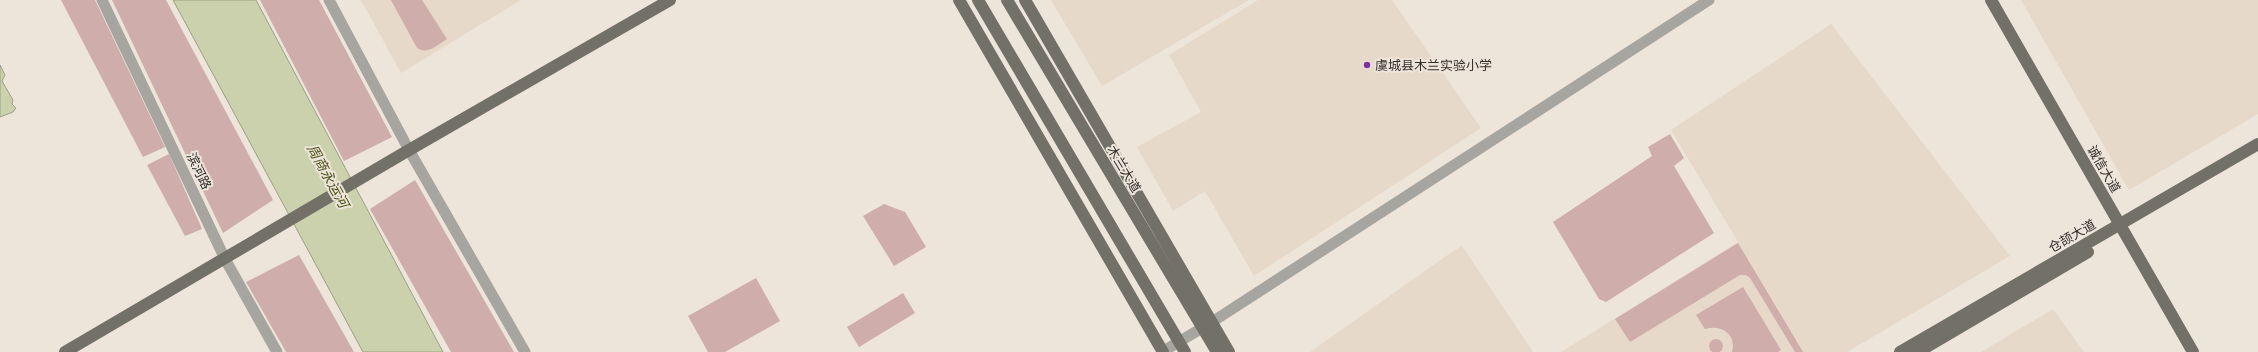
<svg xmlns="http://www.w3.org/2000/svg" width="2258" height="352" font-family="Lora,'Noto Sans SC',serif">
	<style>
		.built { fill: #e7d9c9 }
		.green { fill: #cfadab }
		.water { fill: #cad1ac; stroke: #9ca085 }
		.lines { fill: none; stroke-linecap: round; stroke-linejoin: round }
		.minor { stroke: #a7a5a0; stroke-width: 11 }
		.major { stroke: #727067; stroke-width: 12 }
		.poi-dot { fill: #8031a1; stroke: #ede4da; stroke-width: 1.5 }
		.labels { text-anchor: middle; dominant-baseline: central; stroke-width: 4; stroke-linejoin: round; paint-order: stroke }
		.poi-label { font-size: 13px; fill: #322f2b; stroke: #ede4da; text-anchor: start }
		.street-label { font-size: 13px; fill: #322f2b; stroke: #ede4da }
		.water-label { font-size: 14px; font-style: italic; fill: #4c5419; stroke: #ede4da }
	</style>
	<rect width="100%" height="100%" fill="#ede4da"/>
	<!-- built -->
	<g class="built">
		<polygon points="361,0 521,0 401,73"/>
		<polygon points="1051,0 1249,0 1102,86"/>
		<polygon points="1258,0 1392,0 1481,128 1254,276 1205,191 1173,211 1137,147 1201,112 1169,55"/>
		<polygon points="2021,0 2258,0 2258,114 2129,190"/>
		<polygon points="1831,24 2010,256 1847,352 1561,352 1738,242 1671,130"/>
		<polygon points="1462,246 1533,352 1310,352 1449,254"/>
		<polygon points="2053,309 2084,352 1981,352"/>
	</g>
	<!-- green -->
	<g class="green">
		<polygon points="61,0 95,0 165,147 143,157"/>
		<polygon points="112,0 166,0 273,200 223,233"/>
		<polygon points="260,0 319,0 392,137 344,161"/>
		<path d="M391,0H422L447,39C437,45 428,55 417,48Z"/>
		<polygon points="1670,134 1684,158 1674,166 1714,233 1606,302 1599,299 1553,222 1652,156 1648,147"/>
		<polygon points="169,154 202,229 185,236 147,165"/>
		<polygon points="415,180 514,352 451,352 370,209"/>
		<polygon points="884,204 905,212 926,247 894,266 863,216"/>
		<polygon points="1738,243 1803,352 1795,352 1750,278 1746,275 1740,275 1630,342 1615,319"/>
		<polygon points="299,255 354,352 286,352 246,282"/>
		<polygon points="756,278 780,321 725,352 708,352 688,316"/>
		<path d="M1743,287L1781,350L1778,352H1732C1737,334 1721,324 1705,329L1696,315Z"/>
		<polygon points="903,293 915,313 859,347 847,327"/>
		<circle cx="1716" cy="346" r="7"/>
	</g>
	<!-- water -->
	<g class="water">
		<polygon points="173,0 256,0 443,352 363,352"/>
		<polygon points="0,65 5,75 2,81 13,100 12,104 16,108 13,112 0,117"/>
	</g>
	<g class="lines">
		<!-- minor -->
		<g class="minor">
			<polyline points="102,0 225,259 277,352"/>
			<polyline points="329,0 409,150 525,352"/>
			<polyline points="1162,352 1212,322 1709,0"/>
		</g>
		<!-- major -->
		<g class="major">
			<polyline points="959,0 1163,352"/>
			<polyline points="978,0 1185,352"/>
			<polyline points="1007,0 1217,352"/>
			<polyline points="1025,0 1229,352"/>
			<polyline points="1991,0 2193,352"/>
			<polyline points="65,352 409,150 670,0"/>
			<polyline points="1900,352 2258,144"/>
			<polyline points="1918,352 2088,252"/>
		</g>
	</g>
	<!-- markers -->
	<circle class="poi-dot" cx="1367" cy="65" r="4"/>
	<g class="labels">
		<!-- poi labels -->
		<g class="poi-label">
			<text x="1375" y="65">虞城县木兰实验小学</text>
		</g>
		<!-- street labels -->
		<g class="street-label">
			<text transform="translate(1124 169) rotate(59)">木兰大道</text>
			<text transform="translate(2104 169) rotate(60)">诚信大道</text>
			<text transform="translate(199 171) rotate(64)">滨河路</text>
			<text transform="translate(2072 236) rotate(-30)">仓颉大道</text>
		</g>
		<!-- water labels -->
		<g class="water-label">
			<text transform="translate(328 176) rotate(61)">周商永运河</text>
		</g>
	</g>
</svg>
